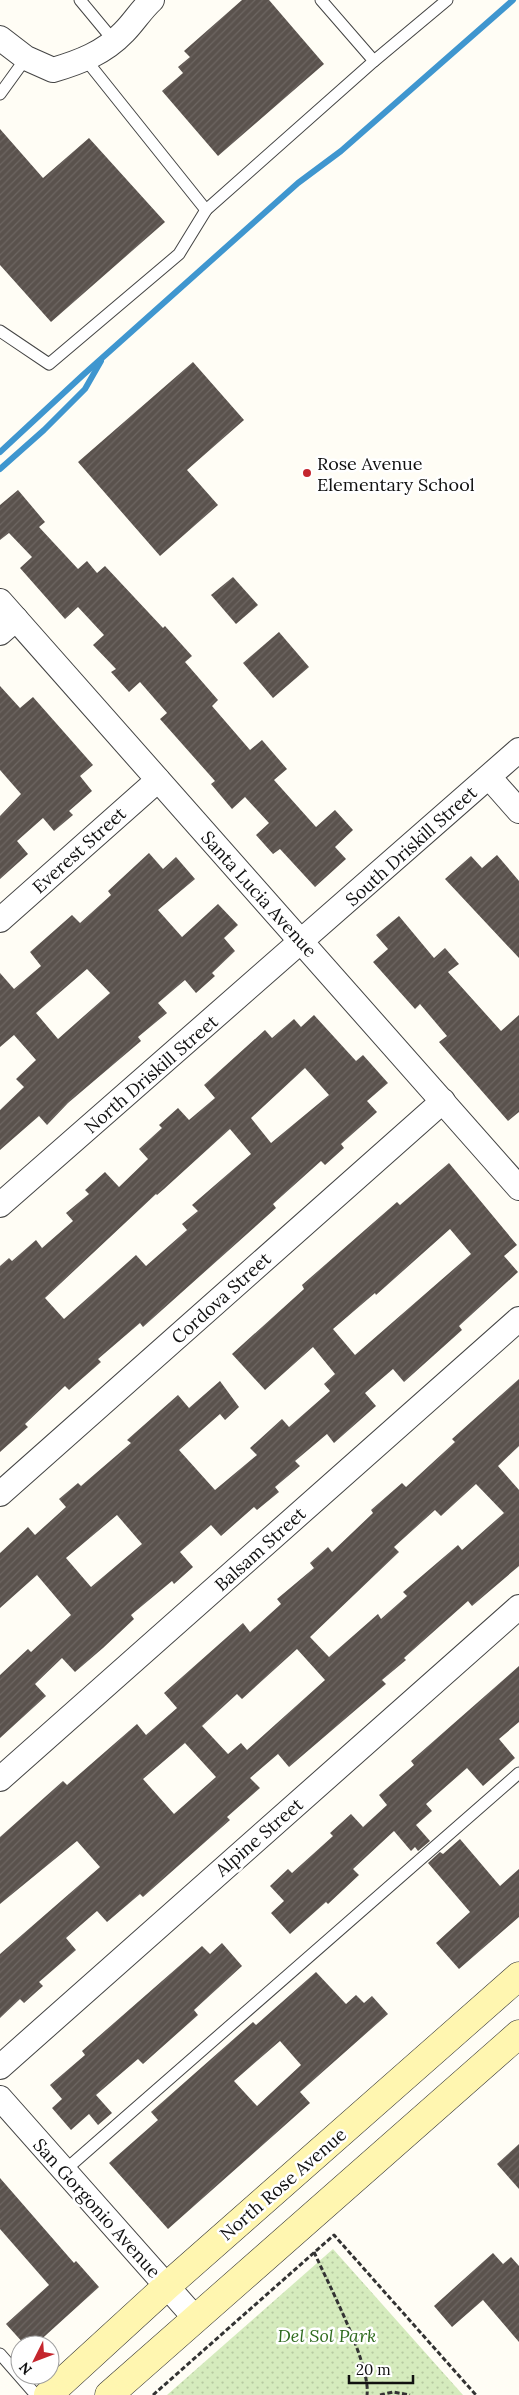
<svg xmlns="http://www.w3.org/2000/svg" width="519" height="2395" font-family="Lora,serif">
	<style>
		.park { fill: url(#park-dots) }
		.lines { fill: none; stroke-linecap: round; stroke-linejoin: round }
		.stream { stroke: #3f96cf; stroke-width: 6 }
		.building { fill: url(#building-hatch); fill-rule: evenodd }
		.service-casing { stroke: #444; stroke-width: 13 }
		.minor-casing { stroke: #444; stroke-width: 26 }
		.secondary-casing { stroke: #333; stroke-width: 29 }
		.path { stroke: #333; stroke-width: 3; stroke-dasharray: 5 2.5; stroke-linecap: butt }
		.service { stroke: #fff; stroke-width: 11 }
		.minor { stroke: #fff; stroke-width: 24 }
		.secondary { stroke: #fff6b0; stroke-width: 28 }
		.poi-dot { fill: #c4262e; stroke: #fff; stroke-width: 2 }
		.labels { text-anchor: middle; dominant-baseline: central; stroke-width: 5; stroke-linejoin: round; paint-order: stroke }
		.poi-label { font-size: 18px; fill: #111; stroke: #fff; text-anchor: start }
		.street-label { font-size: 18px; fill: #111; stroke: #fff }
		.park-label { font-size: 18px; font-style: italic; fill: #2f6b1f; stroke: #fff }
	</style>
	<defs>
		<pattern id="park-dots" width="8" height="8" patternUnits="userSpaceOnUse" patternTransform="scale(1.25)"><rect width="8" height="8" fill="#d5ebbd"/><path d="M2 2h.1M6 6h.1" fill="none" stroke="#b6c8a1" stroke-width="1.8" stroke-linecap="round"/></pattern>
		<pattern id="building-hatch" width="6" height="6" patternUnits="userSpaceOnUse" patternTransform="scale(1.25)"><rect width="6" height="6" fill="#5a524d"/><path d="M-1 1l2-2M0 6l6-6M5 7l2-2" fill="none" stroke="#6d6662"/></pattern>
	</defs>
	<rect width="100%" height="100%" fill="#fffdf5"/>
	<!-- park -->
	<polygon class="park" points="333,2249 463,2395 167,2395"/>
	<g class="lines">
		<!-- stream -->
		<g class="stream">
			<polyline points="0,452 83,375 298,183 341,151 513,0"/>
			<polyline points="0,469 44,430 85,389 101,361"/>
		</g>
	</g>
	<!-- building -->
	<g class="building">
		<polygon points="242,0 269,0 324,64 218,156 162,91 183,73 178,67 190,57 184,51"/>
		<polygon points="0,129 43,178 89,138 165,222 51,322 0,265"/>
		<polygon points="193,362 244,420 187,470 218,505 160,556 78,462"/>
		<polygon points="18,490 45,522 39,527 78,569 87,561 97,573 105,566 163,628 165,626 192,656 185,662 218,700 212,706 250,750 262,740 287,769 274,780 316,827 335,810 353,830 335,847 346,859 315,887 280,849 273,854 256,835 269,823 245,797 232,809 211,784 215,781 160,719 167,713 140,682 129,692 111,672 116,669 93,645 104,635 78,607 65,619 20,568 32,557 9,533 0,540 0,505"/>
		<polygon points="233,577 258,605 236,624 211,595"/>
		<polygon points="279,632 309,667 273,698 243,663"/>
		<polygon points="0,686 20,708 33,697 93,765 80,776 92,791 69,811 73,815 54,831 43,818 17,841 28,854 0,879 0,816 21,794 0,770"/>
		<path d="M149,853L163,869L176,857L195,879L158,910L182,937L218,904L238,925L224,938L235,951L212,973L215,976L196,993L185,980L158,1003L167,1013L138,1037L141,1041L68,1103L47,1125L39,1116L0,1150V1110L24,1087L16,1079L36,1060L14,1035L0,1047V973L14,989L41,966L30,952L72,915L80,923L111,895L108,891ZM87,969L110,993L58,1039L36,1013Z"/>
		<polygon points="497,855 519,881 519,958 445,879 471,856 482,868"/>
		<polygon points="399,916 434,958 445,948 459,964 448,972 501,1031 519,1015 519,1112 508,1121 439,1042 447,1036 420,1004 415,1009 373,962 388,949 376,935"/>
		<path d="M314,1015L356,1061L363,1055L388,1083L367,1101L377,1112L341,1144L344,1148L325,1165L321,1161L273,1204L276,1208L143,1327L140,1323L98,1359L101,1362L69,1390L65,1386L25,1424L28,1427L0,1452V1266L9,1258L12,1261L36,1240L42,1248L73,1221L66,1213L89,1194L85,1190L105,1172L119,1187L148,1159L139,1149L162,1128L159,1125L178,1108L189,1120L215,1098L204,1085L265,1030L272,1038L294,1019L301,1027ZM305,1068L329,1095L271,1143L251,1118ZM230,1129L251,1154L192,1205L198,1211L182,1224L187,1230L146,1266L136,1255L64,1319L45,1298L156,1194L157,1195L164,1189Z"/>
		<path d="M449,1163L517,1245L504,1256L518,1272L459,1326L462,1330L404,1382L393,1369L365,1393L376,1406L334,1443L327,1434L295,1461L300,1466L275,1487L279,1492L257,1510L254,1507L221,1536L211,1525L180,1552L193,1567L174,1584L172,1581L131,1615L134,1619L103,1648L75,1672L62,1658L35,1684L46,1696L0,1738V1675L28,1649L31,1652L71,1615L37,1575L0,1608V1553L28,1527L35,1535L66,1507L59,1499L78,1483L81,1486L131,1443L127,1440L178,1395L189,1408L220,1381L239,1407L225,1420L220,1414L179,1450L215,1490L257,1455L250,1448L282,1419L289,1427L330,1391L324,1384L335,1374L313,1347L265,1390L232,1354L304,1289L302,1285L397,1202L400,1205ZM450,1229L471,1254L355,1355L333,1329L375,1293L376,1295ZM117,1515L142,1544L91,1587L66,1558Z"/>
		<path d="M519,1379V1446L498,1466L519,1490V1566L472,1606L468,1601L404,1658L406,1660L382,1680L386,1684L289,1767L278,1754L250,1778L260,1788L227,1817L230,1820L143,1897L140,1894L107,1922L97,1911L66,1938L76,1950L39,1982L43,1986L24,2003L20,1999L0,2018V1954L100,1867L77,1841L0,1904V1837L63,1781L67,1785L137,1724L146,1735L177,1708L164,1693L243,1623L250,1632L281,1604L277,1599L314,1568L310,1563L328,1547L332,1552L373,1513L371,1510L402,1483L406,1487L455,1442L452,1439ZM476,1484L504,1513L462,1550L458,1545L403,1592L407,1596L381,1619L378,1614L329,1657L310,1637L399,1552L394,1547L435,1510L441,1516ZM297,1649L325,1680L247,1750L241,1743L228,1754L202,1726L237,1694L242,1699ZM185,1743L216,1777L174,1814L143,1779Z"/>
		<polygon points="519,1666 519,1722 499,1739 515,1758 483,1786 467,1768 426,1804 432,1811 416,1825 430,1841 418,1851 415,1847 411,1851 394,1831 353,1869 359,1875 328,1904 326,1902 290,1934 271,1913 284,1901 270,1886 288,1869 292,1873 333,1836 330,1833 351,1814 363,1827 387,1805 379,1795 414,1765 411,1761"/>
		<polygon points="460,1839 500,1886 519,1869 519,1917 459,1969 436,1943 470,1912 428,1863 440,1852 443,1854"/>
		<polygon points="222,1943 242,1966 194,2010 198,2015 143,2064 138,2059 96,2095 112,2113 98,2125 89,2114 71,2130 52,2108 62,2099 50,2085 85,2055 82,2051 202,1946 210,1954"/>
		<path d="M316,1972L346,2004L356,1995L364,2003L372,1996L388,2014L300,2092L310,2103L168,2229L109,2163L158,2120L151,2112L253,2022L256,2025ZM280,2041L301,2065L257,2106L234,2081Z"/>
		<polygon points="519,2144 519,2189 497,2164"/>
		<polygon points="0,2178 74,2263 76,2261 99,2287 35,2345 25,2345 6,2324 49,2285 0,2229"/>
		<polygon points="493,2253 503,2264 511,2257 519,2266 519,2342 483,2300 452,2327 434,2306"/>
	</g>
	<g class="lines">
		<defs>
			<g id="service">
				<polyline points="80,0 114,41"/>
				<polyline points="321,0 374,61 447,0"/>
				<polyline points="86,60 206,210 374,61"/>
				<polyline points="0,94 26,58"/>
				<polyline points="0,331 49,364 179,254 206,210"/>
				<polyline points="64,2171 519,1773"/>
				<polyline points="0,2354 36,2395"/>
			</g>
			<g id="minor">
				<path d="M0,38L26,58L53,70C80,62 104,53 124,32C134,22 141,10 152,0"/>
				<polyline points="0,601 519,1188"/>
				<polyline points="0,633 16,619"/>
				<polyline points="489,777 519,811"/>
				<polyline points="0,920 158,780"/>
				<polyline points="0,1205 519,750"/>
				<polyline points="0,1494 443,1101"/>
				<polyline points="0,1779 519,1319"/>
				<polyline points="0,2067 519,1607"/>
				<polyline points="0,2098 195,2318"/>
			</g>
			<g id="secondary">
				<polyline points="48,2395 167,2286 519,1976"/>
				<polyline points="109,2395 519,2034"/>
			</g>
		</defs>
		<!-- service casing -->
		<use href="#service" class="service-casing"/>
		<!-- minor casing -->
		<use href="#minor" class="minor-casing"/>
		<!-- secondary casing -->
		<use href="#secondary" class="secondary-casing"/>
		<!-- path -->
		<g class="path">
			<path d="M314,2252C328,2283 371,2365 367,2395"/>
			<polyline points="153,2395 334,2235 476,2395"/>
			<polyline points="380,2395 393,2392 410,2395"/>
		</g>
		<!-- service -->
		<use href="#service" class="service"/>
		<!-- minor -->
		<use href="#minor" class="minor"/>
		<!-- secondary -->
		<use href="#secondary" class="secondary"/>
	</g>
	<!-- markers -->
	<circle class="poi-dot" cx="307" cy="473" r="5"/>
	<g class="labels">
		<!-- poi labels -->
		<g class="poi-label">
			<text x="317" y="463">Rose Avenue<tspan x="317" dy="21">Elementary School</tspan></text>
		</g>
		<!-- street labels -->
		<g class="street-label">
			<text transform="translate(411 846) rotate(-42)">South Driskill Street</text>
			<text transform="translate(79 850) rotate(-42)">Everest Street</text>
			<text transform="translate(259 894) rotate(48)">Santa Lucia Avenue</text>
			<text transform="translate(151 1074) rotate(-41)">North Driskill Street</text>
			<text transform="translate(221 1298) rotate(-42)">Cordova Street</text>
			<text transform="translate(260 1549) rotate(-42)">Balsam Street</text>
			<text transform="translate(259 1837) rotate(-41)">Alpine Street</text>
			<text transform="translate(283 2184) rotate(-41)">North Rose Avenue</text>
			<text transform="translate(97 2208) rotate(48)">San Gorgonio Avenue</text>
		</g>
		<!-- park labels -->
		<g class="park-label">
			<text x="327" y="2335">Del Sol Park</text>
		</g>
	</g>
	<!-- north arrow -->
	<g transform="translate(35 2360) rotate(228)"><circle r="24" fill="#ffffff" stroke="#a0a0a0"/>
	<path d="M0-4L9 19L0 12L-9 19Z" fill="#c4262e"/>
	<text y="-8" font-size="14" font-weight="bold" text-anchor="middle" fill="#111111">N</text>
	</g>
	<!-- scale -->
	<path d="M349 2375v8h64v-8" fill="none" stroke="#111111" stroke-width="2.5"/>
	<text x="356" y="2375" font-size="15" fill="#111111" stroke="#ffffff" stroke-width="4" paint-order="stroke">20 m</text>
</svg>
